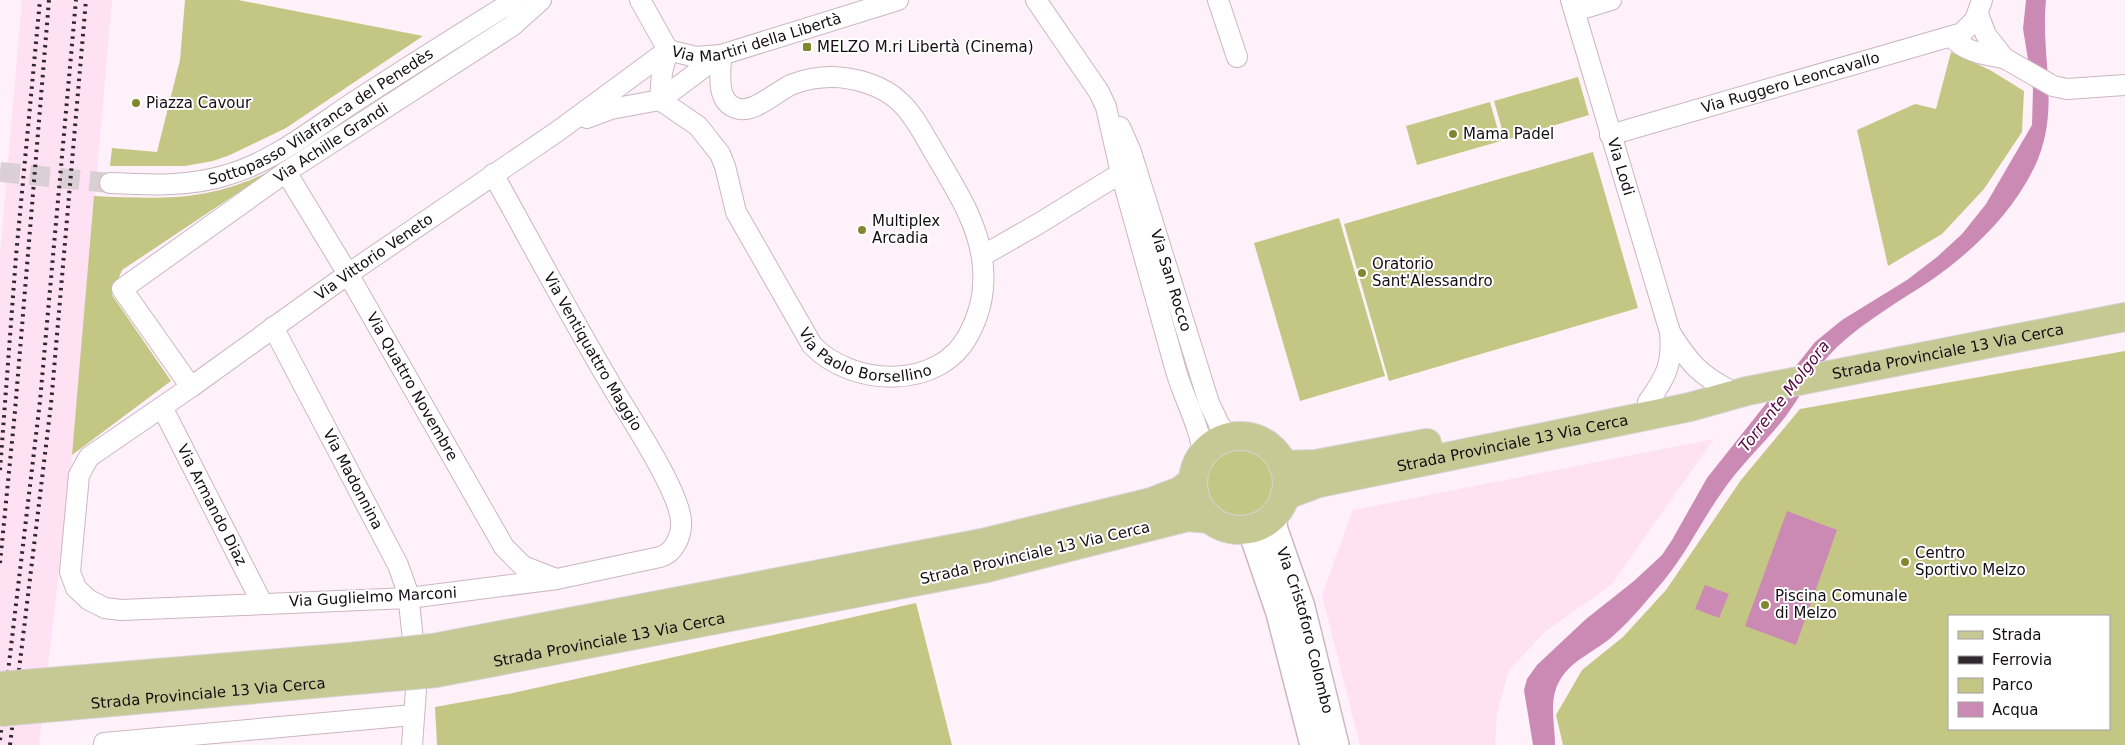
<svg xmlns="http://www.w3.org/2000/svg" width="2125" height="745" font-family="'DejaVu Sans',sans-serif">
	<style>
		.built { fill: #fee1f2 }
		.green { fill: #c4c784; fill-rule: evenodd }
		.water { fill: #cb8ab3 }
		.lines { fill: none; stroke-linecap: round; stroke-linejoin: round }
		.minor-tunnel { stroke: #dbcfd6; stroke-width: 20; stroke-dasharray: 20 10; stroke-linecap: butt }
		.minor-casing { stroke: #cbb6c2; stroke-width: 22 }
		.tertiary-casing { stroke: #cbb6c2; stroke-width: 28 }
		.primary-casing { stroke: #d5d3d4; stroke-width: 30 }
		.minor { stroke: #fff; stroke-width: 20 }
		.tertiary { stroke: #fff; stroke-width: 25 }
		.primary { stroke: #c7c994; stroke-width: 28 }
		.rail { stroke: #30282d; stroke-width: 4; stroke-dasharray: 2.5 5; stroke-linecap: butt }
		.primary-bridge-casing { stroke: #d5d3d4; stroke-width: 30; stroke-linecap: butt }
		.primary-bridge { stroke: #c7c994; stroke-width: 28 }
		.poi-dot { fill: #83852f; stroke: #fff; stroke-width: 2 }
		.labels { text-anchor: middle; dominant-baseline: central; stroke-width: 4; stroke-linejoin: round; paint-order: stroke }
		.street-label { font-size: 15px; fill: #140d11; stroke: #fff }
		.poi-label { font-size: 15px; fill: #140d11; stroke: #fff; text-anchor: start }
		.water-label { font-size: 16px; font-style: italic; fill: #540540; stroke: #fff }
	</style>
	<rect width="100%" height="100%" fill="#fef1f9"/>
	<!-- built -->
	<g class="built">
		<polygon points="22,0 112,0 72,455 39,745 0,745 0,254"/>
		<polygon points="1714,439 1611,585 1546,631 1509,670 1497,712 1495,745 1360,745 1322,595 1353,510"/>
	</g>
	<!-- green -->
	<g class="green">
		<polygon points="185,0 238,0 423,36 286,128 230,155 213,161 185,166 110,166 112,148 157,152 180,60"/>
		<polygon points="1951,52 1990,70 2024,91 2022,132 1984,189 1942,234 1888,266 1857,130 1915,104 1936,109"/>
		<polygon points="1578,77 1589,115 1505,140 1494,101"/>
		<polygon points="1490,102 1501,141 1417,165 1406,126"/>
		<polygon points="1593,152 1638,308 1389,381 1344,224"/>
		<path d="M272,170L122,270L112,295L171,381L72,455L94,196C164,199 208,202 272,170Z"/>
		<polygon points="1339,218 1385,376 1300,401 1254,243"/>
		<path d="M2125,351V745H1563L1556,715L1582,670L1623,637L1666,590L1741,480L1800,409ZM1949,616H2109V729H1949Z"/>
		<circle cx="1240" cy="482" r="40"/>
		<polygon points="916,603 952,745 437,745 435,707 513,693"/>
	</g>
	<!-- water -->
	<g class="water">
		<path d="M2026,0H2046C2040,59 2062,110 2034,168C2012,213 1974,250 1933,279C1900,301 1866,320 1837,347C1817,366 1802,394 1786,416C1766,442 1741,464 1722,492C1702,520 1687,552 1665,579C1649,598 1632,619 1614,635C1597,651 1572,659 1560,680C1548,700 1555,723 1555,745H1533L1524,690L1527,679L1537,665L1586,619L1634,581L1662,555L1672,540L1707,478L1815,342L1842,320L1907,280L1937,257L1962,234L1986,204L2032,125L2033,89L2023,29Z"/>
		<polygon points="1787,511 1837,530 1796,645 1745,626"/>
		<polygon points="1705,585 1729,594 1719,618 1695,609"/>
	</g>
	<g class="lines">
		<!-- minor-tunnel -->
		<polyline class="minor-tunnel" points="0,172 110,183"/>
		<defs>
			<g id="minor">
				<path id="s1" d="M640,0L668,50L696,57L721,55L898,0"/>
				<path d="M1036,0L1099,92L1106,107L1121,173L1176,371C1184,398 1200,427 1203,454"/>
				<polyline points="1218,0 1237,57"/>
				<path id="s2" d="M1571,0L1670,332C1673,364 1666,377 1648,402"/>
				<polyline points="1575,11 1611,0"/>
				<polyline points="1978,14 1986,35 2004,58 2053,86 2067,89 2125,85"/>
				<path d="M1952,37C1964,52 1986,55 2004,58"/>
				<path id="s3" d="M660,100L698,126L720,154L725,166L736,212L812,345C852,387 940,391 969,334C982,310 986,285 982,258C976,217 950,180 930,145C921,130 913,114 900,102C891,93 879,87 867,83C843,75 817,75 793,84C777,90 754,115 736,108C715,101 721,72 721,55"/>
				<polyline points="660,100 662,72 668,50"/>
				<polyline points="587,118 611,109 660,100 719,56"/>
				<path id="s4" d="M1120,127L1131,152L1209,403L1219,424L1229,437"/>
				<path id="s5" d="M1610,135L1962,33L1975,20L1982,0"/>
				<path id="s6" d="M286,172L348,274L504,547L523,566L556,579"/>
				<path id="s7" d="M493,174C532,244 569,314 610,383C627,413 679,489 681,521C682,536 674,553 660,557L557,579L409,598L121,610L105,608L89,600L76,588L70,572L79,475L89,457L191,387L348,274L558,131L668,50"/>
				<path id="s8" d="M110,183C151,185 191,187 230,174C273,161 311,131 348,106C403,70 459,35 515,0"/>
				<polyline points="982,256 1038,224 1121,173 1132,169"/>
				<path id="s9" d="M273,327L398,565L408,593L413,640L416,690L412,745"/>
				<path d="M1671,334C1690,364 1701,376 1733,392"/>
				<path id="s10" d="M191,387L122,289L286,172L512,26L541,0"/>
				<path id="s11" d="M162,407L262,603"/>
				<polyline points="104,743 413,715"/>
			</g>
			<g id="tertiary">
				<path id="s12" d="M1273,516L1275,530L1302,607L1336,745"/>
				<polyline points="1250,528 1279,613 1313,745"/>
			</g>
			<g id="primary">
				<circle cx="1240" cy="483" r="47"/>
				<polyline points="1283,465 1316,464 1427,443"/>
				<path id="s13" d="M1284,496L1319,483L1690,407L1747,391L2125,317"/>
				<polyline points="982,543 1151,502 1180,491 1193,481"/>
				<polyline points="987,568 1188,517 1210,519"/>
			</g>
		</defs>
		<!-- minor casing -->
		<use href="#minor" class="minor-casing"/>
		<!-- tertiary casing -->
		<use href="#tertiary" class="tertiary-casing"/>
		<!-- primary casing -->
		<use href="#primary" class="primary-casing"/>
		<!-- minor -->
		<use href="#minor" class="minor"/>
		<!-- tertiary -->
		<use href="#tertiary" class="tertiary"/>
		<!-- primary -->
		<use href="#primary" class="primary"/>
		<!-- rail -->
		<g class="rail">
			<polyline points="0,470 16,256 40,0"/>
			<polyline points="0,563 15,411 49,0"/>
			<polyline points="0,740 40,401 76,0"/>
			<polyline points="10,745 51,404 86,0"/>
		</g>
		<defs>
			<g id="primary-bridge">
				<polyline points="0,686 350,657 433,648 982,543"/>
				<path id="s14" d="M0,712L436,673L987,568"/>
			</g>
		</defs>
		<!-- primary-bridge casing -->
		<use href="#primary-bridge" class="primary-bridge-casing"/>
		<!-- primary-bridge -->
		<use href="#primary-bridge" class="primary-bridge"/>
	</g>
	<!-- markers -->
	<g class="poi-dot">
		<rect x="802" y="42" width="10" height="10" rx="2.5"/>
		<circle cx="136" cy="103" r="5"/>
		<circle cx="1453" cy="134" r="5"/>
		<circle cx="862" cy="230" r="5"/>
		<circle cx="1362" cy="273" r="5"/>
		<circle cx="1905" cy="562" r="5"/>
		<circle cx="1765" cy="605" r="5"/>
	</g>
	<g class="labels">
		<!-- street labels -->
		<g class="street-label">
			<text stroke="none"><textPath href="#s1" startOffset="149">Via Martiri della Libertà</textPath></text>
			<text stroke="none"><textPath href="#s5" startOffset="188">Via Ruggero Leoncavallo</textPath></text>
			<text stroke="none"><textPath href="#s8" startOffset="228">Sottopasso Vilafranca del Penedès</textPath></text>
			<text stroke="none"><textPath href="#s10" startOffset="375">Via Achille Grandi</textPath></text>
			<text stroke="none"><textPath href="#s2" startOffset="174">Via Lodi</textPath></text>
			<text stroke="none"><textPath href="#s7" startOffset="1518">Via Vittorio Veneto</textPath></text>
			<text stroke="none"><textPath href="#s4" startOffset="162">Via San Rocco</textPath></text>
			<text stroke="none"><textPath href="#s3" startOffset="350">Via Paolo Borsellino</textPath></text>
			<text stroke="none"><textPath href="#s7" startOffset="204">Via Ventiquattro Maggio</textPath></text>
			<text stroke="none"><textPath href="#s13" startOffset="680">Strada Provinciale 13 Via Cerca</textPath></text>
			<text stroke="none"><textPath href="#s6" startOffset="249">Via Quattro Novembre</textPath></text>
			<text stroke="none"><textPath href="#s13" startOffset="235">Strada Provinciale 13 Via Cerca</textPath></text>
			<text stroke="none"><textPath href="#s9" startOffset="172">Via Madonnina</textPath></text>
			<text stroke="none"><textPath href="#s11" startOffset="110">Via Armando Diaz</textPath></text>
			<text transform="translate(1035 553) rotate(-13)">Strada Provinciale 13 Via Cerca</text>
			<text transform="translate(373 597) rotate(-3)">Via Guglielmo Marconi</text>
			<text stroke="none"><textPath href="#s12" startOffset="119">Via Cristoforo Colombo</textPath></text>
			<text stroke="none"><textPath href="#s14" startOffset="614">Strada Provinciale 13 Via Cerca</textPath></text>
			<text stroke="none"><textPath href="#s14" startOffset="209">Strada Provinciale 13 Via Cerca</textPath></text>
		</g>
		<!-- poi labels -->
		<g class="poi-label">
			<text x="817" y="47">MELZO M.ri Libertà (Cinema)</text>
			<text x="146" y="103">Piazza Cavour</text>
			<text x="1463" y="134">Mama Padel</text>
			<text x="872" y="221">Multiplex<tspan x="872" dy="17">Arcadia</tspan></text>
			<text x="1372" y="264">Oratorio<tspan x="1372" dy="17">Sant'Alessandro</tspan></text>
			<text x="1915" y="553">Centro<tspan x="1915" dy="17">Sportivo Melzo</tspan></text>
			<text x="1775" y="596">Piscina Comunale<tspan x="1775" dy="17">di Melzo</tspan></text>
		</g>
		<!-- water labels -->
		<g class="water-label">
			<text transform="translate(1784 396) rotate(-52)">Torrente Molgora</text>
		</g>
	</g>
	<!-- legend -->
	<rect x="1948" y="615" width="162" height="115" fill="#ffffff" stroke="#a19ea0"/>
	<rect x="1958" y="631" width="25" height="8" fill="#c7c994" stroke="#a19ea0"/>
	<text x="1992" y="640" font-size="15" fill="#140d11">Strada</text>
	<rect x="1958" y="656" width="25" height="8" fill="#30282d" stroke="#a19ea0"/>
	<text x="1992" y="665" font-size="15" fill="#140d11">Ferrovia</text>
	<rect x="1958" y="678" width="25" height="15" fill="#c4c784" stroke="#a19ea0"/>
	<text x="1992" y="690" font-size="15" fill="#140d11">Parco</text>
	<rect x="1958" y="702" width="25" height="15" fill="#cb8ab3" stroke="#a19ea0"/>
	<text x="1992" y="715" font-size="15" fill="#140d11">Acqua</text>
</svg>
